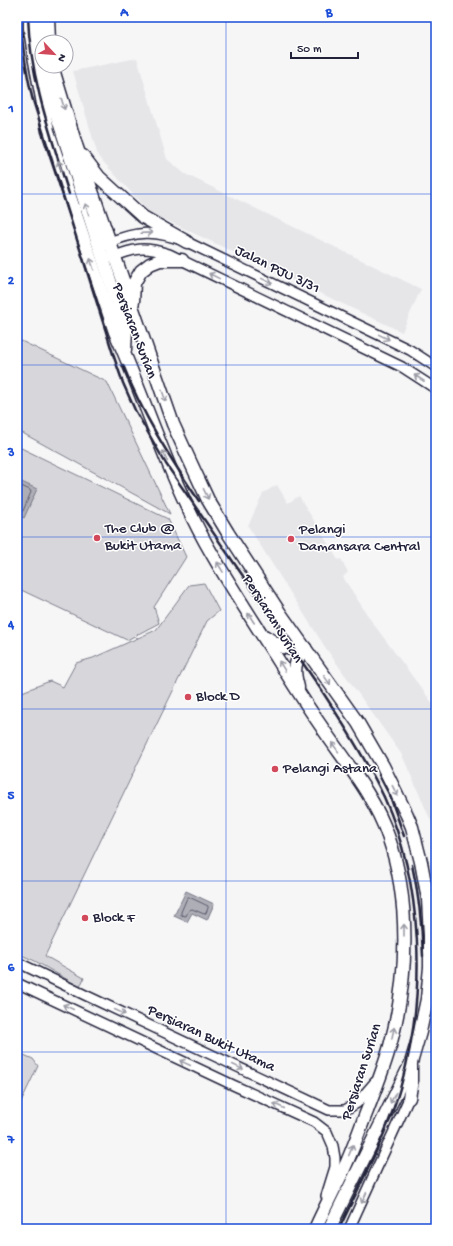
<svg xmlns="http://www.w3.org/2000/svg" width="453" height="1246" font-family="'Gochi Hand',sans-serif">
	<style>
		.built { fill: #e6e6e9 }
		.green { fill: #d7d7db; stroke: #7c7c8b }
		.water { fill: #aeaeb7; stroke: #767685 }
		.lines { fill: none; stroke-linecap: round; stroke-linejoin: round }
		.shore { stroke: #5a5a6d; stroke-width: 1 }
		.minor-casing { stroke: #22223b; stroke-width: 12 }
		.major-casing { stroke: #22223b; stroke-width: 15 }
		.minor { stroke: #fff; stroke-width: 9 }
		.major { stroke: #fff; stroke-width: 12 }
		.rail { stroke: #22223b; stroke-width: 2.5 }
		.oneway { stroke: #9c9ca7 }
		.grid { fill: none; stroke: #1d4ed8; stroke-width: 1; stroke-opacity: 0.55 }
		.poi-dot { fill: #d1495b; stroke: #fff; stroke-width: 1.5 }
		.labels { text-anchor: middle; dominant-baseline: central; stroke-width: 3; stroke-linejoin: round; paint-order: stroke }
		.street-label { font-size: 15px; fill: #22223b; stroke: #fff }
		.poi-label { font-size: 15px; fill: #22223b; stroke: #fff; text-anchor: start }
		.neatline { fill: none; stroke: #1d4ed8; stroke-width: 1.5 }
		.grid-label { font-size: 13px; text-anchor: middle; font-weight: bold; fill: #1d4ed8 }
	</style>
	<rect width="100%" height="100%" fill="#f6f6f7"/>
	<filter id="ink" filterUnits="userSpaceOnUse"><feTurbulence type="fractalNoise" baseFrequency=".025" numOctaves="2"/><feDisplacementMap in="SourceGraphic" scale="8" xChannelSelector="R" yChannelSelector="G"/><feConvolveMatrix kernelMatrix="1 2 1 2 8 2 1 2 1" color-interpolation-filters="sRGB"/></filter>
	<g filter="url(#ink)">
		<!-- built -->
		<g class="built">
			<polygon points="137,58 167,159 185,174 421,289 402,332 149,212 98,156 73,71"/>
			<polygon points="277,485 288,503 299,496 338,560 341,559 348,572 343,577 372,622 436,708 436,836 435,830 402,755 325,647 248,526 263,493"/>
		</g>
		<!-- green -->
		<g class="green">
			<polygon points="17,339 107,382 170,514 17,430"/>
			<polygon points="17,446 168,519 186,557 154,607 159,623 127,640 17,588"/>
			<polygon points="204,583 219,611 207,621 150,738 45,956 84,978 80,987 35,961 17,953 17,694 50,681 63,687 76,663 93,658 156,630 189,585"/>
			<polygon points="17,1052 33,1059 38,1066 17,1110"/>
		</g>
		<!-- water -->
		<g class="water">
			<polygon points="17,480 37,489 24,518 17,514"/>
			<polygon points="186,891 214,904 207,920 192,913 187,922 174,916"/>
		</g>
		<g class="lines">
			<!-- shore -->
			<g class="shore">
				<polyline points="17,484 30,490 31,492 23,511 17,511"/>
				<polygon points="189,897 208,906 208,908 206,913 204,914 192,909 189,910 186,916 181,915 181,912 187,898"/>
			</g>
			<defs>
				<g id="minor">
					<path d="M104,244C137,231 153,229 187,242L410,350L436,367"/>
					<path d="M110,258C134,248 144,246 169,254L402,367L436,389"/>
					<polyline points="17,962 85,995 329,1110 345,1110 357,1103 375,1082"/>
					<polyline points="17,983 233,1085 314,1122 327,1132 333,1146 335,1158 335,1167 326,1196"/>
					<polyline points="349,1229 409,1098"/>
				</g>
				<g id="major">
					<path d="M30,17V28L34,56L48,131L115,332C148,406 171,484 212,554C232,589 254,622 275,655C290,679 305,703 321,726C345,762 374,795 388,836C411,900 408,981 390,1046C384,1068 375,1090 367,1111C359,1131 352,1152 343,1171C334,1190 324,1209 315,1229"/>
					<polyline points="38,17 42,56"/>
					<polyline points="48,17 49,42"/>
					<polyline points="44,66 50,94 126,330 125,350"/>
					<polyline points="52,66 76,145 173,424 189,459 208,500 228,533 280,613 358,723 383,766 407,815 412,827 421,862 428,899 430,936 430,967 427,999 420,1032 411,1063 329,1229"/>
					<polyline points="83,156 99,177 143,217 187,242"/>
					<polyline points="133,302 134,283 141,271 150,264 160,260 182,260"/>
					<path d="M266,637C280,647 288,651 305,648"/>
					<path d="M298,687C293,671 294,661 305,648"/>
					<polyline points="409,1098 411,1086 411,1066"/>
				</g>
			</defs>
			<!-- minor casing -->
			<use href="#minor" class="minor-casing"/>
			<!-- major casing -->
			<use href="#major" class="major-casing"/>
			<!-- minor -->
			<use href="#minor" class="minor"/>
			<!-- major -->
			<use href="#major" class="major"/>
			<!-- rail -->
			<g class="rail">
				<path d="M21,17C21,44 26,70 32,97L114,357L123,383L135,410L166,464L320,688C343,723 366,759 384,797C423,884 427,994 401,1085C387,1135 361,1182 339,1229"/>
				<path d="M28,17C30,78 51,136 69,194"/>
				<path d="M123,365C142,414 170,458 199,501"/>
				<polyline points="379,775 390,796 404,836"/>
				<path d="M412,865C419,895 422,925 423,956"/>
			</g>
		</g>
		<!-- one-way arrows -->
		<defs><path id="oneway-shaft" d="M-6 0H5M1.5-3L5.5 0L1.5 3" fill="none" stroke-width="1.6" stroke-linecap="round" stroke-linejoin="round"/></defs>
		<g class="oneway">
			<use href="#oneway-shaft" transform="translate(63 104) rotate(73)"/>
			<use href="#oneway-shaft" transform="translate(60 166) rotate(-109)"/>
			<use href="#oneway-shaft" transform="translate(87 209) rotate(-108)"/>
			<use href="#oneway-shaft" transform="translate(147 233) rotate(-2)"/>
			<use href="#oneway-shaft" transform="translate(92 264) rotate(-108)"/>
			<use href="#oneway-shaft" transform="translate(214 276) rotate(-154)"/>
			<use href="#oneway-shaft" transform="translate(267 281) rotate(26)"/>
			<use href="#oneway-shaft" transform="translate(384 337) rotate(26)"/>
			<use href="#oneway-shaft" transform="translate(419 378) rotate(-147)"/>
			<use href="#oneway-shaft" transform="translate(164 396) rotate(71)"/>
			<use href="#oneway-shaft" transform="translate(165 456) rotate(-114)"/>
			<use href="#oneway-shaft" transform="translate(206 494) rotate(64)"/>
			<use href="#oneway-shaft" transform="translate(220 567) rotate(-121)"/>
			<use href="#oneway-shaft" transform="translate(251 618) rotate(-123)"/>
			<use href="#oneway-shaft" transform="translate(282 666) rotate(-122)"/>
			<use href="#oneway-shaft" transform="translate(327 680) rotate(55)"/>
			<use href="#oneway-shaft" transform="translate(335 747) rotate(-126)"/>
			<use href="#oneway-shaft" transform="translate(395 791) rotate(63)"/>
			<use href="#oneway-shaft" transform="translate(404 930) rotate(-90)"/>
			<use href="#oneway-shaft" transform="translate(68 1007) rotate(-155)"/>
			<use href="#oneway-shaft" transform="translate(120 1012) rotate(25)"/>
			<use href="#oneway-shaft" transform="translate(393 1033) rotate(-78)"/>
			<use href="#oneway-shaft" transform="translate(185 1063) rotate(-155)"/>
			<use href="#oneway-shaft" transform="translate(238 1067) rotate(25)"/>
			<use href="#oneway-shaft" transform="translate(393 1098) rotate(117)"/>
			<use href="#oneway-shaft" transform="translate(279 1106) rotate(-156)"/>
			<use href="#oneway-shaft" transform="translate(351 1150) rotate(-68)"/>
			<use href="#oneway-shaft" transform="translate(364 1198) rotate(115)"/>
		</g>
	</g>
	<!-- grid -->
	<path class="grid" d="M226,17V1229M17,194H436M17,365H436M17,537H436M17,709H436M17,881H436M17,1052H436"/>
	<!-- markers -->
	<g class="poi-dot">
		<circle cx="97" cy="538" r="4"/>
		<circle cx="291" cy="539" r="4"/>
		<circle cx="188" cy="697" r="4"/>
		<circle cx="275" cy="769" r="4"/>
		<circle cx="85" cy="918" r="4"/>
	</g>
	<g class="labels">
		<!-- street labels -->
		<g class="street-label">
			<text transform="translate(277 270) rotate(26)">Jalan PJU 3/31</text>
			<text transform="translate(134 331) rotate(69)">Persiaran Surian</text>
			<text transform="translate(272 619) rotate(58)">Persiaran Surian</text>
			<text transform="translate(211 1039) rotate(25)">Persiaran Bukit Utama</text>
			<text transform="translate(362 1072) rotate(-72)">Persiaran Surian</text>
		</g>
		<!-- poi labels -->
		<g class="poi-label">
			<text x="105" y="529">The Club @<tspan x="105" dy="17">Bukit Utama</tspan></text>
			<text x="299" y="530">Pelangi<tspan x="299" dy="17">Damansara Central</tspan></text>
			<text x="196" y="697">Block D</text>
			<text x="283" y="769">Pelangi Astana</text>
			<text x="93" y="918">Block F</text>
		</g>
	</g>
	<!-- margin -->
	<rect width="453" height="1246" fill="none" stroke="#fff" stroke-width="44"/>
	<!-- north arrow -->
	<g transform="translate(54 54) rotate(116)"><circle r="19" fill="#ffffff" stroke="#a7a7b1"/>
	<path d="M0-3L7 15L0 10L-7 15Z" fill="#d1495b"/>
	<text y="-6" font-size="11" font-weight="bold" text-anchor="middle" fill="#22223b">N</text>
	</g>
	<!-- scale -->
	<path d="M291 52v6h67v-6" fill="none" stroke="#22223b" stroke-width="2"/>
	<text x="297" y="52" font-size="12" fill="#22223b" stroke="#ffffff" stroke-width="3" paint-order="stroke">50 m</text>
	<rect x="22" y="22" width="409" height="1202" class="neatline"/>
	<g class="grid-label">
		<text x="124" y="16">A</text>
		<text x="329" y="16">B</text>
		<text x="11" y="112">1</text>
		<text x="11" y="284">2</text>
		<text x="11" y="456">3</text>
		<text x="11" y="628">4</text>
		<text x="11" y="799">5</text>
		<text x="11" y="971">6</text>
		<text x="11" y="1143">7</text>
	</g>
</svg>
